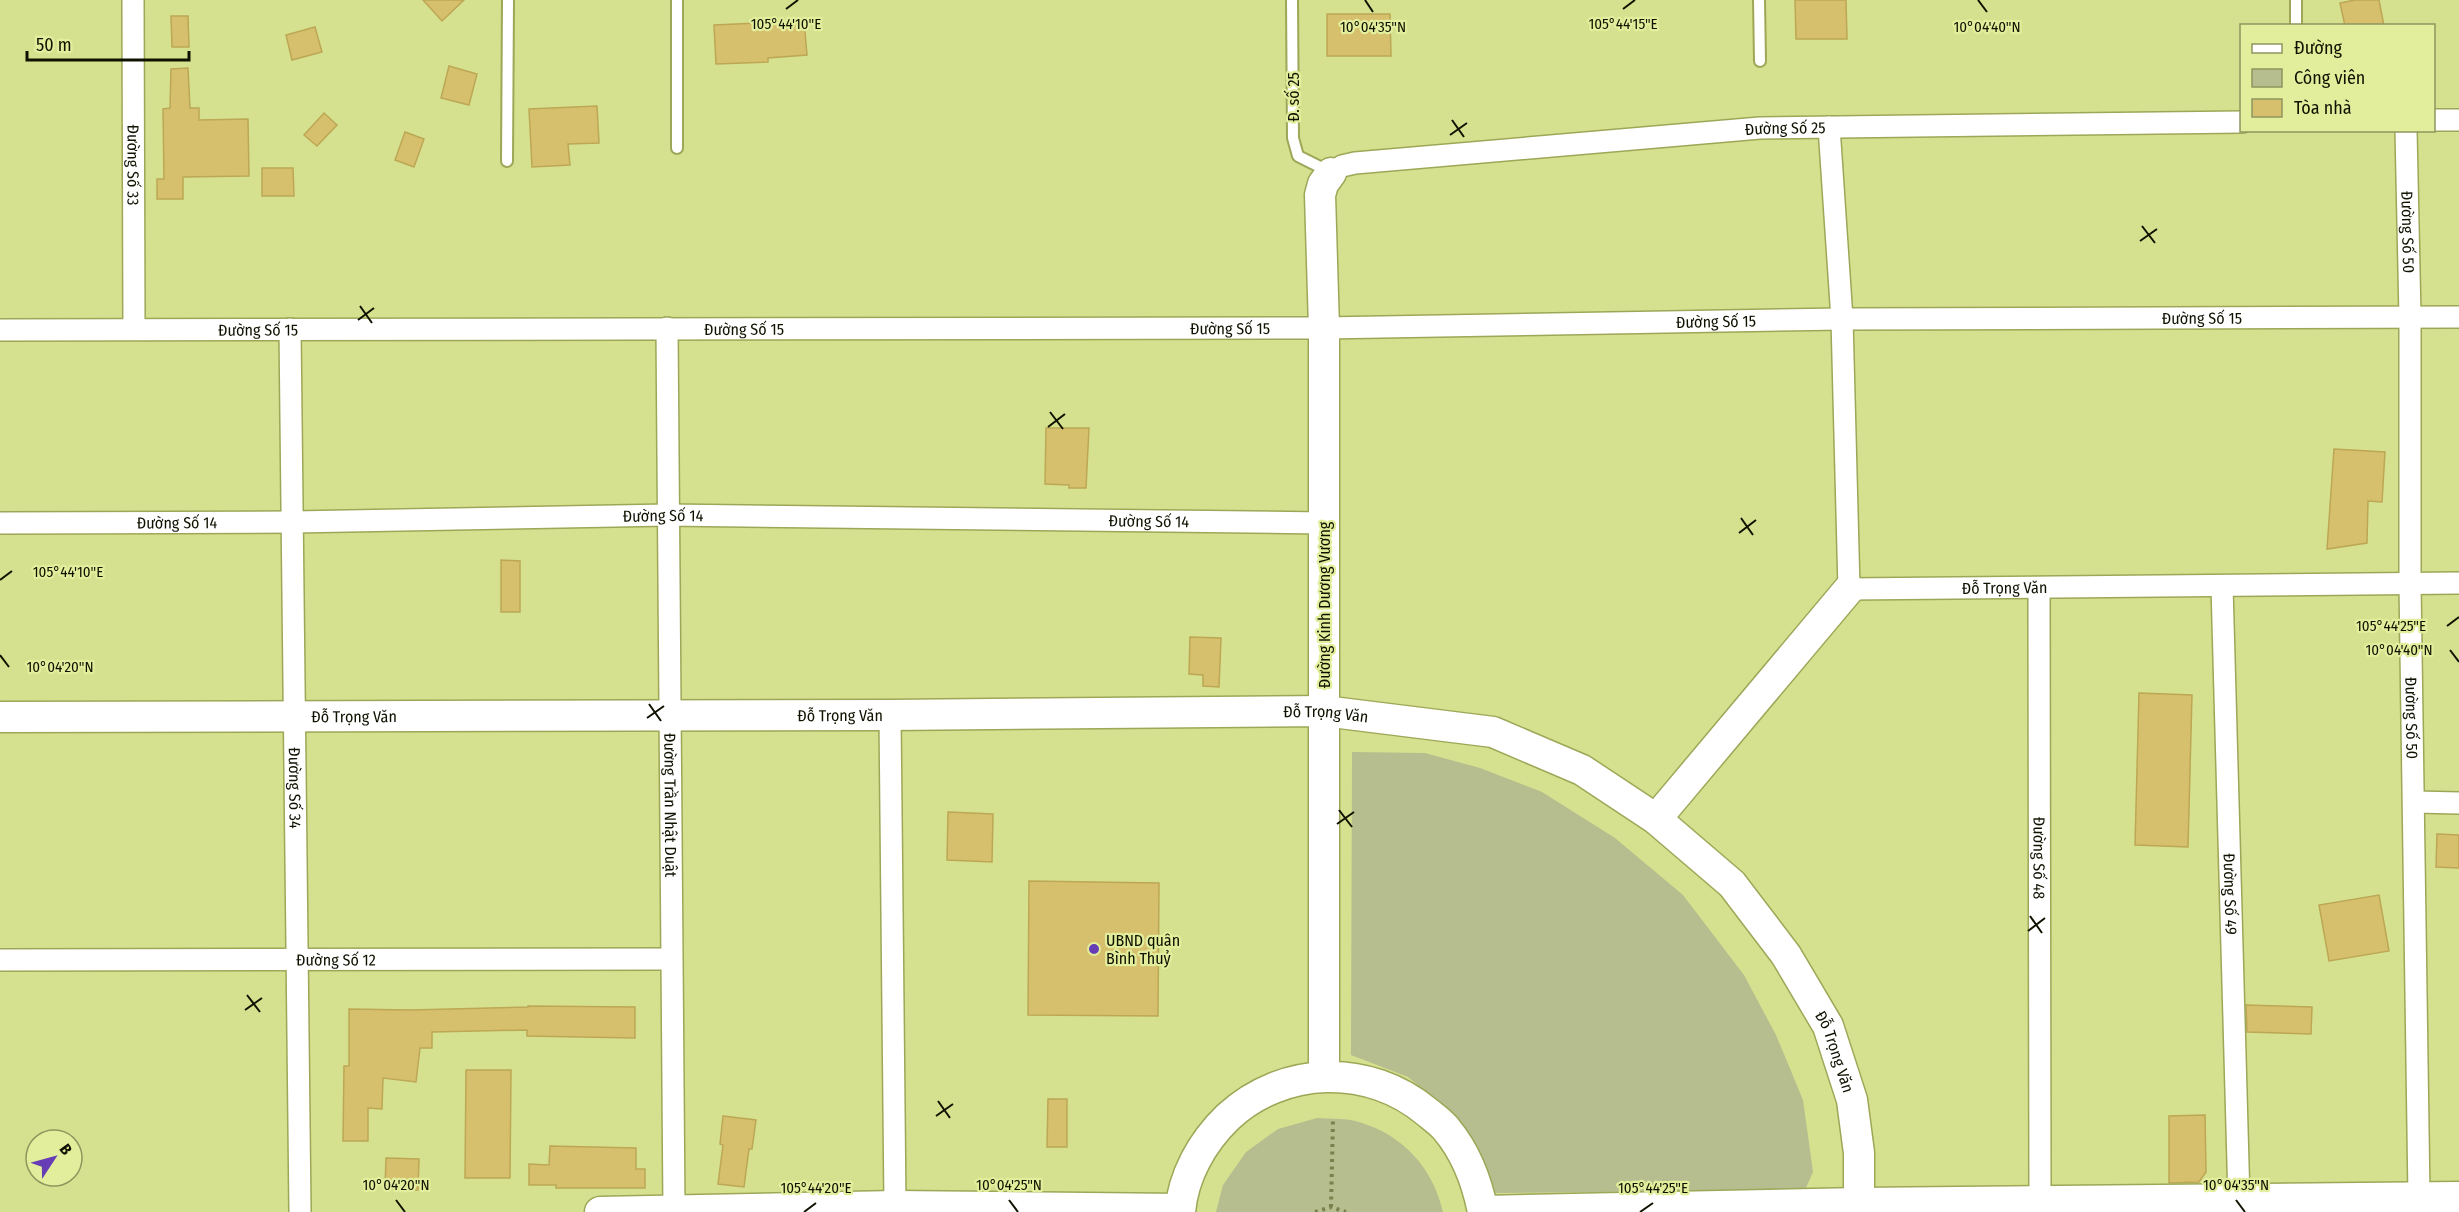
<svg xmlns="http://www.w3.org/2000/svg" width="2459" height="1212" font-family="'Fira Sans Condensed',sans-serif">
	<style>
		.green { fill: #b6bd8e }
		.building { fill: #d6c06e; stroke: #bca755; stroke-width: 1.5 }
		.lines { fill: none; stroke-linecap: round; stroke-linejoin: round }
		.lane-casing { stroke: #9da757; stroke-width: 14 }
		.street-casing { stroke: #9da757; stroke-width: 24 }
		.secondary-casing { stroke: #9da757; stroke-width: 33 }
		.path { stroke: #7b814d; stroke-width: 4; stroke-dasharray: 3 4.5; stroke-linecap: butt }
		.lane { stroke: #fff; stroke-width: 10 }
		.street { stroke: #fff; stroke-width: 21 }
		.secondary { stroke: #fff; stroke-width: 30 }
		.ticks { fill: none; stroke: #101200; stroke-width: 2 }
		.poi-dot { fill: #673db5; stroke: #e3ee9c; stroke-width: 2 }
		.labels { text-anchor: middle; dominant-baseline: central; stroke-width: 4.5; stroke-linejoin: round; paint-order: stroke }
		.street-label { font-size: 16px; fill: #101200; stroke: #e3ee9c }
		.poi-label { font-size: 16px; fill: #101200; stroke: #e3ee9c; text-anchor: start }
		.ticks-label { font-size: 15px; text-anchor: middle; fill: #101200; stroke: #e3ee9c; stroke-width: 4.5; stroke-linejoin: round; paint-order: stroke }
	</style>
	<rect width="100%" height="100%" fill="#d6e18f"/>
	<!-- green -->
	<g class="green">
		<polygon points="1352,752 1425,753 1480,768 1542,792 1615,838 1683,895 1744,975 1776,1035 1803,1100 1813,1172 1805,1190 1495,1193 1480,1152 1451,1113 1408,1077 1351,1055"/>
		<path d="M1317,1118C1331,1119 1347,1118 1359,1122C1403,1135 1433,1168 1443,1212H1216L1223,1185L1246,1152L1278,1129Z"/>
	</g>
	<!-- building -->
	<g class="building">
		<polygon points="423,0 464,0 442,21"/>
		<polygon points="1795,0 1846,0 1847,39 1796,39"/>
		<polygon points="2355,0 2379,0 2384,26 2345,26 2340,3"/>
		<polygon points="1327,14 1390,14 1391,56 1327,56"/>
		<polygon points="171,16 188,16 189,47 172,47"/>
		<polygon points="804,21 807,55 768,58 768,62 716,64 714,25"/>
		<polygon points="315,27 322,52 292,60 286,35"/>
		<polygon points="449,66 477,74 469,105 441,98"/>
		<polygon points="188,68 190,108 199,108 199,120 248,119 249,176 183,177 183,199 157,199 157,179 164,179 163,109 170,108 171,69"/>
		<polygon points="597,106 599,143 568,144 570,165 532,167 529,109"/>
		<polygon points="324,113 337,125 317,146 304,135"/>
		<polygon points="405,132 424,139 414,167 395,160"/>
		<polygon points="262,168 293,168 294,196 262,196"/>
		<polygon points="1046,428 1089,428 1086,488 1069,488 1069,485 1045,484"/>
		<polygon points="2334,449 2385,452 2382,502 2368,501 2367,543 2327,549"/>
		<polygon points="501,560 520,561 520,612 501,612"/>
		<polygon points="1190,637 1221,638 1219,687 1203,686 1203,675 1189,674"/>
		<polygon points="2139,693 2192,695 2188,847 2135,845"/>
		<polygon points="948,812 993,814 992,862 947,860"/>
		<polygon points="2437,834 2459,835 2459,868 2436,867"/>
		<polygon points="1029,881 1159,883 1158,1016 1028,1015"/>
		<polygon points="2379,895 2389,951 2329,961 2319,905"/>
		<polygon points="2246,1005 2312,1007 2311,1034 2247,1032"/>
		<polygon points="528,1006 635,1007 635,1038 527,1036 527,1030 432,1032 432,1048 420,1048 416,1082 383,1078 382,1109 368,1108 368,1141 343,1141 344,1066 349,1066 349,1009 410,1010 528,1007"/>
		<polygon points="466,1070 511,1070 510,1178 465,1178"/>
		<polygon points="1048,1099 1067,1099 1067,1147 1047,1147"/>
		<polygon points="2205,1115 2206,1172 2199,1182 2169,1183 2169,1116"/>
		<polygon points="723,1116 756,1120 752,1149 749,1149 744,1187 718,1184 723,1145 720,1144"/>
		<polygon points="550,1146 636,1148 636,1169 645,1169 645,1188 556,1188 556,1185 529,1185 529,1164 549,1165"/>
		<polygon points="386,1158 419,1159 418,1190 385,1189"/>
	</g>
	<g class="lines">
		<defs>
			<g id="lane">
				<polyline points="1292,0 1293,138 1298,156 1328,171"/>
				<polyline points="1759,0 1760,61"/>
				<polyline points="2296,0 2296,26"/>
				<polyline points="677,148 677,0"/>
				<polyline points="507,161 508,0"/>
			</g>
			<g id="street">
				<path id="s1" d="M133,0L134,329"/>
				<polyline points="2434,120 2459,120"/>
				<path id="s2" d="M1829,127L1842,319L1849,589L2459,583"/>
				<path id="s3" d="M2406,130L2410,317V584L2419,1197"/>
				<path id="s4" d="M1331,173L1342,166L1355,163L1760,128L2242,122"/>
				<path id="s5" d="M667,328L674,1211"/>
				<path id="s6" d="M290,329L300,1212"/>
				<path id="s7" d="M0,330L1324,328L1842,319L2459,317"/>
				<path id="s8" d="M0,523L294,522L668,515L1324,523"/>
				<path id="s9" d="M2222,586L2239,1200"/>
				<path id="s10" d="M2039,588L2040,1201"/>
				<polyline points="890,715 895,1206"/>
				<polyline points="2415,802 2459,803"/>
				<path id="s11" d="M0,960L671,959"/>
			</g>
			<g id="secondary">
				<path id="s12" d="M0,717L890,715L1324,711L1493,732L1582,770L1656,819L1732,884L1786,955L1828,1026L1852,1100L1859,1153V1212"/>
				<polyline points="1656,819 1849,589"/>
				<polyline points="1324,1076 1324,328 1320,195 1323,184 1331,173"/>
				<polyline points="1483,1211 1859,1203 2459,1197"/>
				<polyline points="600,1212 895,1206 1180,1209"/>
				<path d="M1180,1212C1183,1176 1202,1142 1228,1117C1283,1066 1369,1063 1427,1112C1433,1117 1442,1123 1447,1130C1467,1154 1477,1182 1483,1212"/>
			</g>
		</defs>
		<!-- lane casing -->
		<use href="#lane" class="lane-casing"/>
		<!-- street casing -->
		<use href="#street" class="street-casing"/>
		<!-- secondary casing -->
		<use href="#secondary" class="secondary-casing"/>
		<!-- path -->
		<g class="path">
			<polyline points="1331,1207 1333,1119"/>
			<polyline points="1315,1212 1331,1207 1346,1212"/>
		</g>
		<!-- lane -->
		<use href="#lane" class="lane"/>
		<!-- street -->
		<use href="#street" class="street"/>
		<!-- secondary -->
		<use href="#secondary" class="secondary"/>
	</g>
	<!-- ticks -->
	<path class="ticks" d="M1365,0L1373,12M1978,0L1987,12M786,9L798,0M1623,9L1635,0M1452,120L1464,137M1450,135L1467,123M2142,226L2155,243M2140,241L2157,229M360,306L372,323M358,320L374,308M1050,412L1063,429M1048,427L1065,414M1741,518L1753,535M1739,533L1756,520M0,580L12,571M2447,626L2459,617M2450,650L2459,662M0,655L9,667M649,704L661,721M647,718L664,706M1339,810L1352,827M1337,824L1354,812M2030,916L2042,933M2028,931L2045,918M247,995L260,1012M245,1010L262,998M938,1101L950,1118M936,1116L953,1104M396,1200L405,1212M1009,1200L1018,1212M2236,1200L2245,1212M804,1212L816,1203M1640,1212L1653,1203"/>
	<!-- markers -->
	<circle class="poi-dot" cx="1094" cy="949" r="6"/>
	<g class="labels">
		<!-- street labels -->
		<g class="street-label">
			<text transform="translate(1293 97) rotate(-90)">Đ. số 25</text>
			<text stroke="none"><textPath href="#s4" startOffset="458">Đường Số 25</textPath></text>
			<text stroke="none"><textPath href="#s1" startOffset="165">Đường Số 33</textPath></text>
			<text stroke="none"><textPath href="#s3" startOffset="102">Đường Số 50</textPath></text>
			<text stroke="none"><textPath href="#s7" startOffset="2202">Đường Số 15</textPath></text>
			<text stroke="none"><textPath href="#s7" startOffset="1716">Đường Số 15</textPath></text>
			<text stroke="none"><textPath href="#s7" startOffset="744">Đường Số 15</textPath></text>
			<text stroke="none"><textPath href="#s7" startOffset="1230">Đường Số 15</textPath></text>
			<text stroke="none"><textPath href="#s7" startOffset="258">Đường Số 15</textPath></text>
			<text stroke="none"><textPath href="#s8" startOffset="663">Đường Số 14</textPath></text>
			<text stroke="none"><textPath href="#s8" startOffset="1149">Đường Số 14</textPath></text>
			<text stroke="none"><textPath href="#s8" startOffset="177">Đường Số 14</textPath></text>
			<text stroke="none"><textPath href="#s2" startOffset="618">Đỗ Trọng Văn</textPath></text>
			<text transform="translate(1324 605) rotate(-90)">Đường Kinh Dương Vương</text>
			<text stroke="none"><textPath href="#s12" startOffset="1326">Đỗ Trọng Văn</textPath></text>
			<text stroke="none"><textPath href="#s12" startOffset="840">Đỗ Trọng Văn</textPath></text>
			<text stroke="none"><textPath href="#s12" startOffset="354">Đỗ Trọng Văn</textPath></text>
			<text stroke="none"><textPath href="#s3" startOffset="588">Đường Số 50</textPath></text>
			<text stroke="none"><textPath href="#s6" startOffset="459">Đường Số 34</textPath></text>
			<text stroke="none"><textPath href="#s5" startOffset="477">Đường Trần Nhật Duật</textPath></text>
			<text stroke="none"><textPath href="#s10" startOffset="270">Đường Số 48</textPath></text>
			<text stroke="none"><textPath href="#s9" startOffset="308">Đường Số 49</textPath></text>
			<text stroke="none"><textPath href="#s11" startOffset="336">Đường Số 12</textPath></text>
			<text stroke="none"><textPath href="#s12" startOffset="1978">Đỗ Trọng Văn</textPath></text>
		</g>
		<!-- poi labels -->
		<g class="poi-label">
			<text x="1106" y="940">UBND quận<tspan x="1106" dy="18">Bình Thuỷ</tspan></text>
		</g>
	</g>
	<g class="ticks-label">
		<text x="1623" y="29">105°44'15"E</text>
		<text x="786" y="29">105°44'10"E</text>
		<text x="1373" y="32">10°04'35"N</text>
		<text x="1987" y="32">10°04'40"N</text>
		<text x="68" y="577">105°44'10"E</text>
		<text x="2391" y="631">105°44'25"E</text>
		<text x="2399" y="655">10°04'40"N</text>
		<text x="60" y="672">10°04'20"N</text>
		<text x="396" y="1190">10°04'20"N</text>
		<text x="1009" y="1190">10°04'25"N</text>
		<text x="2236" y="1190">10°04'35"N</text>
		<text x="816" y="1193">105°44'20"E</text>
		<text x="1653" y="1193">105°44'25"E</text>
	</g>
	<!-- legend -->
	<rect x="2240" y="24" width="195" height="108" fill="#e3ee9c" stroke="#8f965e" stroke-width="1.5"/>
	<rect x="2252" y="44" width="30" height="9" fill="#ffffff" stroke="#8f965e" stroke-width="1.5"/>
	<text x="2294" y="54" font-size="18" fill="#101200">Đường</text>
	<rect x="2252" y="69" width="30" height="18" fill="#b6bd8e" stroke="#8f965e" stroke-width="1.5"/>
	<text x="2294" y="84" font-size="18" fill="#101200">Công viên</text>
	<rect x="2252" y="99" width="30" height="18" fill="#d6c06e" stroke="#8f965e" stroke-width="1.5"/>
	<text x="2294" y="114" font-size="18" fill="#101200">Tòa nhà</text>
	<!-- north arrow -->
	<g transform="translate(54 1158) rotate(54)"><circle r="28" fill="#e3ee9c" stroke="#8f965e" stroke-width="1.5"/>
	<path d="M0-4.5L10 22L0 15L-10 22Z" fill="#673db5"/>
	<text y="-9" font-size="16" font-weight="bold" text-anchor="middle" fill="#101200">B</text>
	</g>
	<!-- scale -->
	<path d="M27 51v9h162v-9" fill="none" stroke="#101200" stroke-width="3"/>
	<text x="36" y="51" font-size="18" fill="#101200" stroke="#e3ee9c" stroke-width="4.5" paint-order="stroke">50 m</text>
</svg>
